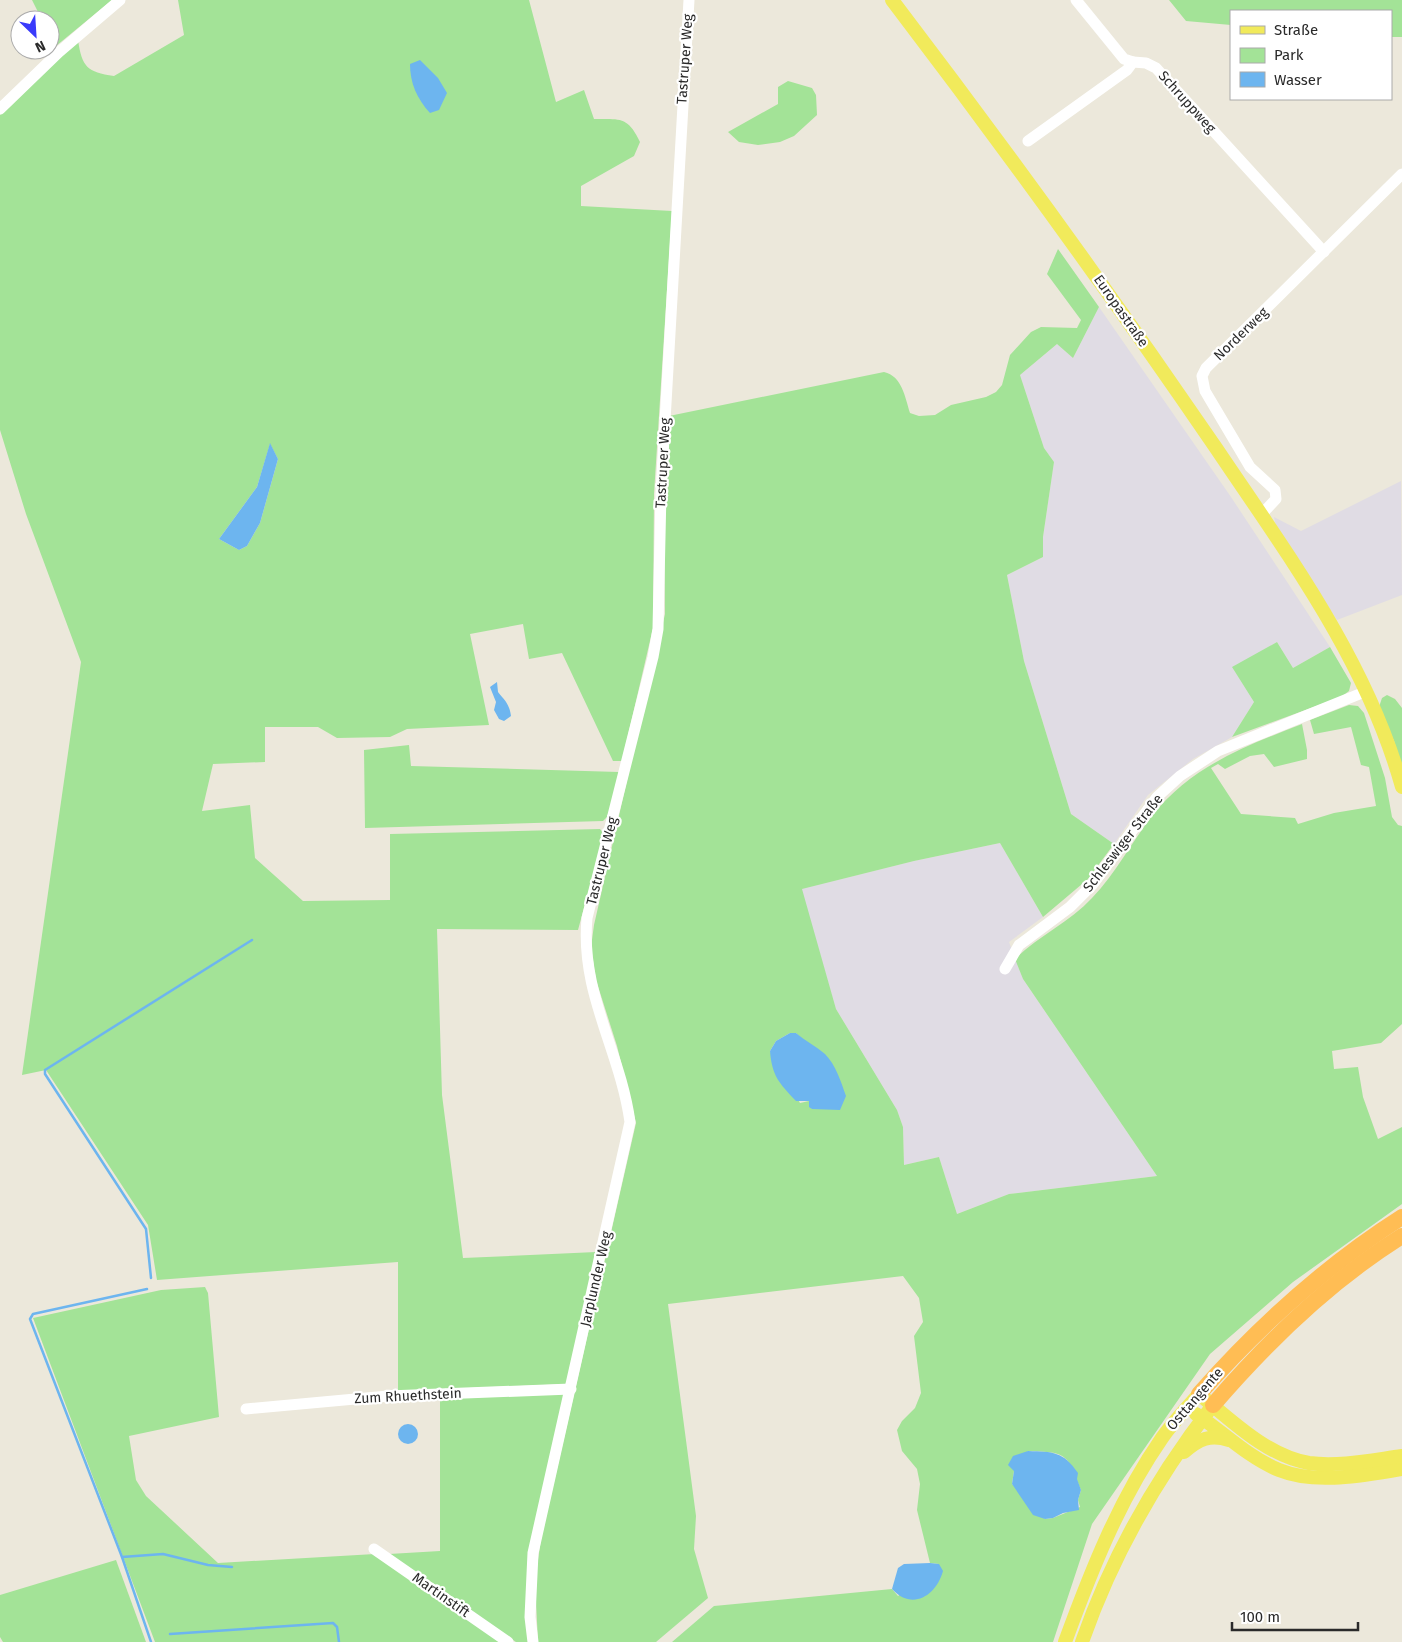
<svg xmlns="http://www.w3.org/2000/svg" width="1402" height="1642" font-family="'Fira Sans',sans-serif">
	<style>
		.industrial { fill: #e0dce4 }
		.green { fill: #a3e397; fill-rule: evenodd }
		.water { fill: #6db5ef }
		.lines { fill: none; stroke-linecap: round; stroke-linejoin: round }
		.stream { stroke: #6db5ef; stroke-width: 2.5 }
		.minor { stroke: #fff; stroke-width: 11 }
		.major { stroke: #f1ea5b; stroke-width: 14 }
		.highway { stroke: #ffbd54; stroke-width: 16 }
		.labels { text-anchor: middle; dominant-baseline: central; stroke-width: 4.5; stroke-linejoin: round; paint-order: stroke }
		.street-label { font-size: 14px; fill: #2a2a2a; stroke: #fff }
	</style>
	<rect width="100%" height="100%" fill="#ece8db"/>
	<!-- industrial -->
	<g class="industrial">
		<polygon points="1099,307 1231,497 1330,647 1293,668 1277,642 1233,668 1254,702 1232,737 1193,759 1148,795 1114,844 1071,814 1024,661 1007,575 1043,557 1043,537 1054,462 1044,448 1020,375 1057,344 1073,358"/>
		<polygon points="1401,481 1402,595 1337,620 1276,526 1274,517 1301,531"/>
		<polygon points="1000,843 1043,917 1009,942 1023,979 1157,1176 1009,1194 957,1214 939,1157 904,1165 903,1127 897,1110 836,1009 801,889 914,861"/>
	</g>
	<!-- green -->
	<g class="green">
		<polygon points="32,0 112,0 56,46 50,35 50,20 42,20"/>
		<path d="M178,0H529L556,102L584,90L594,119C620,119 628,116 640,142L634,156L581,186V206L672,211L654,494L653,628L622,761H613L562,653L529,659L523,624L470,634L489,725L407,729L390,737L337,738L318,727H265V762L213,764L202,811L250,805L255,858L303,901L390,900V834L600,829L604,834L578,930L437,929L442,1095L463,1258L596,1252L567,1384L398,1391V1262L157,1280L148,1225L46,1070L22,1075L81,662L26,514L0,430V115L49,64L78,40C82,67 87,72 114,76L184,35ZM270,444L278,459L260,523L247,546L239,550L219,539L257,487Z"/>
		<polygon points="1169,0 1402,0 1402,37 1391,37 1391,11 1231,11 1231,25 1186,21"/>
		<polygon points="788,81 812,88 816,95 817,115 794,136 780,142 758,145 739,142 728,132 778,104 778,87"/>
		<path d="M1058,249L1099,307L1073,358L1057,344L1020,375L1044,448L1054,462L1043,537V557L1007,575L1024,661L1071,814L1114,844L1088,879L1043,917L1000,843L914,861L802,889L836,1009L897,1110L903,1127L904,1165L939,1157L957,1214L1009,1194L1157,1176L1023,979L1015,959C1038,936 1070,922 1092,898C1116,873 1131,843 1152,816C1191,766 1246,746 1302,724L1307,750V759L1274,767L1264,754L1250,756L1225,769L1218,764L1211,768L1241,814L1295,818L1298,824L1334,813L1376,806L1369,767L1361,765L1351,727L1314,734L1310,720L1349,705L1358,706L1364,713L1385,778L1392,817L1398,825L1402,826V1024L1381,1043L1332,1051L1334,1069L1358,1067L1363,1097L1378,1139L1402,1127V1204L1293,1282L1210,1354L1092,1524L1053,1642H672L714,1606L892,1589L898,1596L939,1564L930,1563L917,1510L920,1484L917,1469L902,1451L897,1430L902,1421L915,1408L921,1393L914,1336L923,1322L919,1298L903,1276L668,1304L696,1516L694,1549L708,1598L656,1642H538L535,1581L541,1539L636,1123L617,1046L596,980L591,947L594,925L665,614L664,490L669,416L884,372C902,376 905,397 910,413L919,416L935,415L951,405L986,397L996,392L1002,385L1010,355L1031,332L1041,327L1077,328L1081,320L1047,274ZM790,1033H796L807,1044L824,1054L817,1108L812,1109L809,1101L800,1103L770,1051L776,1041ZM1028,1451C1068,1452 1067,1454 1081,1490L1078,1500L1080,1507L1053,1518L1045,1519L1012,1484L1014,1471Z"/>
		<polygon points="1277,642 1293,668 1330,647 1351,683 1349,691 1341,697 1232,737 1254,702 1232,667"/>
		<polygon points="1387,695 1395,699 1402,708 1402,767 1394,741 1379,707 1382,698"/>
		<polygon points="409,745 411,766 619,772 611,813 603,821 365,828 364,750"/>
		<polygon points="205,1287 208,1293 219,1417 129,1436 136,1480 146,1496 218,1563 375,1554 501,1642 155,1642 33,1318 161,1290"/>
		<polygon points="566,1392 531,1545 529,1642 516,1642 389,1554 440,1551 440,1397"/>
		<polygon points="116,1560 146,1642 3,1642 0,1637 0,1595"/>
	</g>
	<!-- water -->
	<g class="water">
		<path d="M420,60L438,78L447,93L439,110L430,113C417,99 410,83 410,64Z"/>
		<polygon points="270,443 278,459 260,523 247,546 239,550 219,539 257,487"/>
		<path d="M497,682L498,692C505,701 509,703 511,716L504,721L499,719L494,710L496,702L490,687Z"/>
		<path d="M790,1033H796C805,1041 816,1046 825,1054C836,1065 841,1082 846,1096L840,1110L812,1109L809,1107V1101H796C779,1083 772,1076 770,1051L776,1041Z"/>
		<circle cx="408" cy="1434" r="10"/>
		<path d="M1028,1451C1053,1452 1063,1451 1078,1473L1077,1479L1081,1490L1078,1500L1079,1510L1063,1513L1053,1518L1045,1519L1033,1515L1012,1484L1014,1471L1008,1465L1013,1456Z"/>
		<path d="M930,1563L939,1564L943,1571C936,1596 912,1611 892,1589L898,1568L904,1564Z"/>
	</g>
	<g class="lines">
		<!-- stream -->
		<g class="stream">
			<polyline points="151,1278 146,1229 45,1074 45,1070 252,940"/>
			<polyline points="147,1289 33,1314 30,1319 122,1557 151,1642"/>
			<polyline points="122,1557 163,1554 208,1565 232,1567"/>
			<polyline points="170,1634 333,1623 337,1627 339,1642"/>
		</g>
		<!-- minor -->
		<g class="minor">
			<polyline points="1076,0 1124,59 1133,62"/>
			<polyline points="0,109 59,52 120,0"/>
			<polyline points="1028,141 1127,70 1133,62 1146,63 1156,68 1324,252"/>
			<polyline points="1261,515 1276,499 1275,490 1250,467 1205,391 1202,376 1206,368 1402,174"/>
			<polyline points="1005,969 1019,945 1070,907 1093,884 1157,797 1180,776 1218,751 1367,691"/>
			<polyline points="246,1409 388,1396 571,1389"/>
			<polyline points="374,1549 508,1642"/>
			<path d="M533,1642L530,1617L533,1553L630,1122C620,1050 580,993 587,918L653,657L658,629L661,491L689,0"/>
		</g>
		<!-- major -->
		<g class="major">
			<path d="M892,0C1004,147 1112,296 1216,448C1288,555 1367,661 1402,787"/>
			<path d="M1196,1414C1223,1432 1249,1458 1279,1470C1316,1485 1364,1475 1402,1469"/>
			<path d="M1184,1452C1199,1439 1210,1434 1229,1440"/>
			<path d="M1065,1642C1091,1571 1119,1500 1162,1438C1173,1422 1187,1408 1199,1394C1231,1420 1267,1456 1309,1463C1339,1467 1372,1460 1402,1456"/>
			<path d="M1082,1642C1112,1556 1157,1477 1213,1405"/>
		</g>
		<!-- highway -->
		<g class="highway">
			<path d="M1199,1394C1260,1325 1325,1266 1402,1217"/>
			<path d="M1213,1405C1268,1341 1330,1281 1402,1236"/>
		</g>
	</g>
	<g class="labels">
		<!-- street labels -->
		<g class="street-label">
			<text transform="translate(685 59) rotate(-86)">Tastruper Weg</text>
			<text transform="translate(1187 102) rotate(48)">Schruppweg</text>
			<text transform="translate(1121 311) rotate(55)">Europastraße</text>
			<text transform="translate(1241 334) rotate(-44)">Norderweg</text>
			<text transform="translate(663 463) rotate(-87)">Tastruper Weg</text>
			<text transform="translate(1123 843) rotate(-52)">Schleswiger Straße</text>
			<text transform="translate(602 861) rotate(-76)">Tastruper Weg</text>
			<text transform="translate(596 1279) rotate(-77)">Jarplunder Weg</text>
			<text transform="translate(408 1396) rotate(-3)">Zum Rhuethstein</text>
			<text transform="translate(1195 1399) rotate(-49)">Osttangente</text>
			<text transform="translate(441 1595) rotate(35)">Martinstift</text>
		</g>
	</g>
	<!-- legend -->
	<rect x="1230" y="10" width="162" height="90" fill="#ffffff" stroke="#aaaaaa"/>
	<rect x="1240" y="26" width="25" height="8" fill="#f1ea5b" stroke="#aaaaaa"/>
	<text x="1274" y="35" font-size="15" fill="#2a2a2a">Straße</text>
	<rect x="1240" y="48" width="25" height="15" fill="#a3e397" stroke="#aaaaaa"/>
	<text x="1274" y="60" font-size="15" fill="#2a2a2a">Park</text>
	<rect x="1240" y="72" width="25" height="15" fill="#6db5ef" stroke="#aaaaaa"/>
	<text x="1274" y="85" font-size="15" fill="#2a2a2a">Wasser</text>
	<!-- north arrow -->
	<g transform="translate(35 35) rotate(155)"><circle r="24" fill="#ffffff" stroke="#aaaaaa"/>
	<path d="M0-4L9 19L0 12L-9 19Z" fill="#3a3bfb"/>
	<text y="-8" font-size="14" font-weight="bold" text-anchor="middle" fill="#2a2a2a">N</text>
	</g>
	<!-- scale -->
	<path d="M1232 1622v8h126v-8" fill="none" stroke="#2a2a2a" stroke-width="2.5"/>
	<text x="1240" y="1622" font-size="15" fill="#2a2a2a" stroke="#ffffff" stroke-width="4" paint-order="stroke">100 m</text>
</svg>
